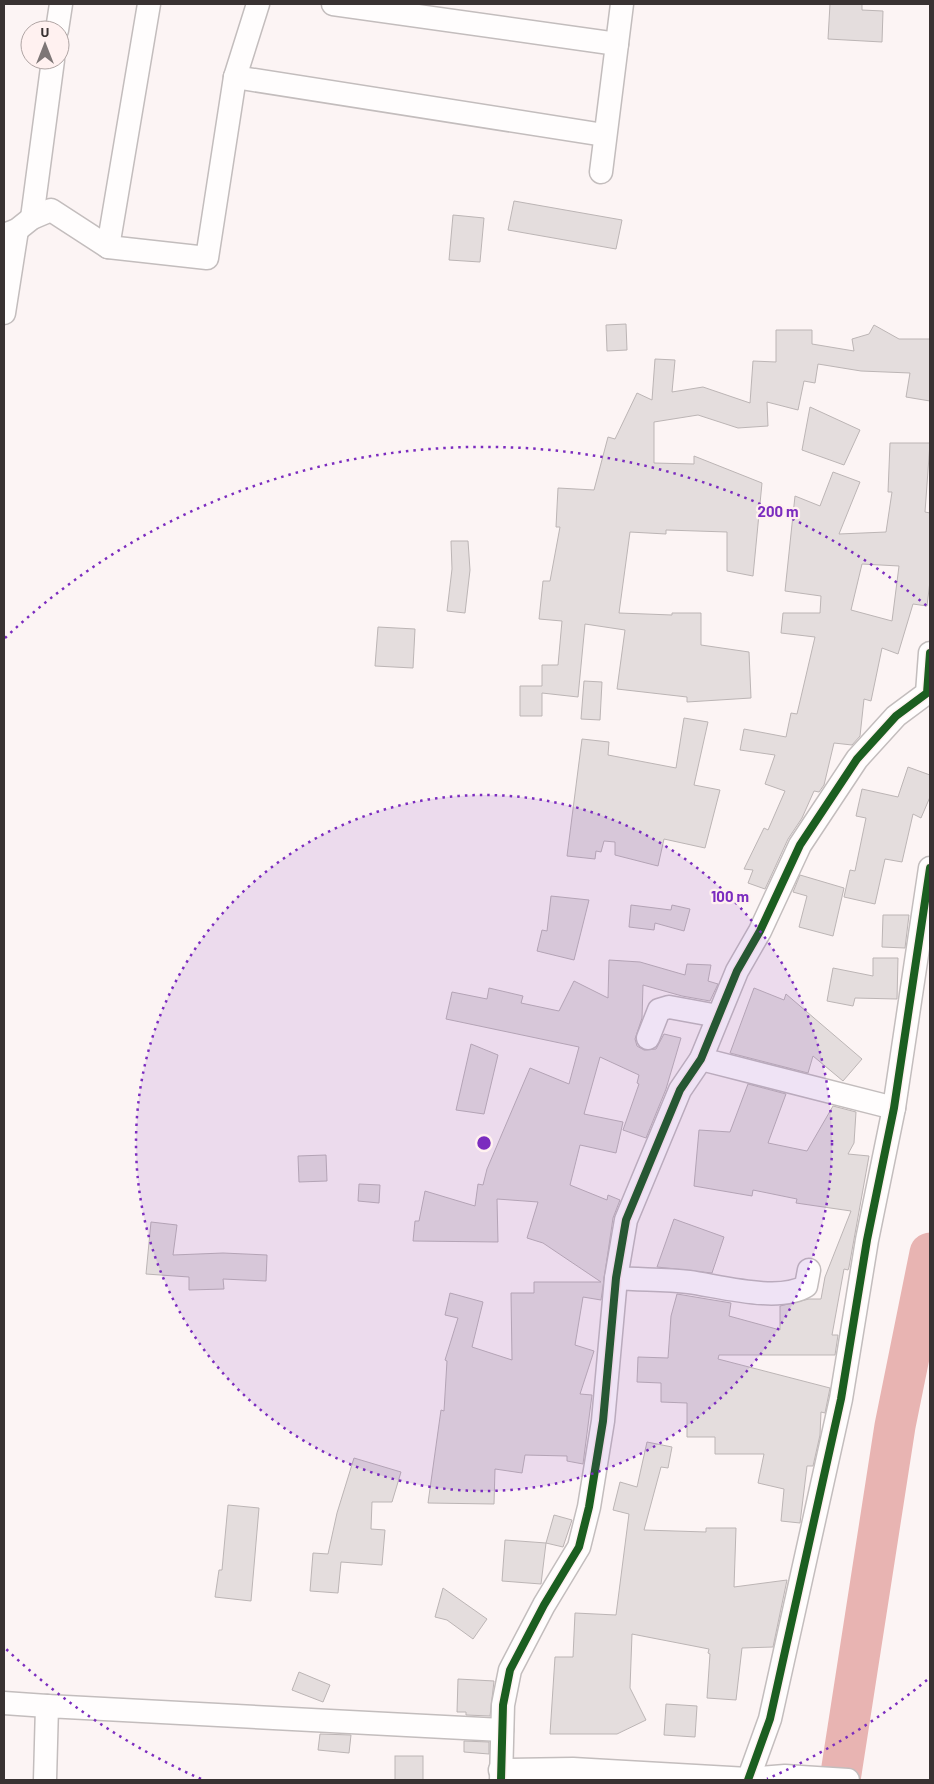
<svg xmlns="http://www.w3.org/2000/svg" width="934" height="1784" font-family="Barlow,sans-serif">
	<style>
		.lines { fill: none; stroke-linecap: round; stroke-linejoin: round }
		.river { stroke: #e8b4b2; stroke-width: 41 }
		.building { fill: #e4dddd; stroke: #bcb5b5; fill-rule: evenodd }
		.street-casing { stroke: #c3bdbd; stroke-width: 25 }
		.street { stroke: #fffdfd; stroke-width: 22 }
		.cycleway-casing { stroke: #fff1f0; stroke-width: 11 }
		.cycleway { stroke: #1b5e20; stroke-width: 8 }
		.ring { fill: none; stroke: #7b2cbf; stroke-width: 2.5; stroke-dasharray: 2.5 5 }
		.centre { fill: #7b2cbf; stroke: #fff1f0; stroke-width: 2.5 }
		.ring-label { font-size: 15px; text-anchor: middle; font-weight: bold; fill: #7b2cbf; stroke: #fff1f0; stroke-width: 4.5; stroke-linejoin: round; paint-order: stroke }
	</style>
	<rect width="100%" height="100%" fill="#fcf4f4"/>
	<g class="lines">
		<!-- river -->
		<polyline class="river" points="840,1780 895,1426 930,1253"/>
	</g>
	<!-- building -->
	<g class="building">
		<polygon points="830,4 862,4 862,10 883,11 882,42 828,39"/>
		<polygon points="514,201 622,220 616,249 508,230"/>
		<polygon points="453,215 484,218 480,262 449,260"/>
		<polygon points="626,324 627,350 607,351 606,325"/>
		<polygon points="874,325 899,339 930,339 930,401 906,397 910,373 861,371 818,364 815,383 804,381 798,410 767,402 768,426 738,428 698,415 654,422 654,463 694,464 694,456 762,483 753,576 727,571 727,532 666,530 666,534 630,532 619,613 672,615 672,613 701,613 701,645 749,652 751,698 687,702 687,697 617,689 625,630 585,624 578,697 542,693 542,716 520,716 520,686 542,686 542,665 558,665 562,621 539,619 543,581 550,581 560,527 556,527 558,488 594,490 608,437 615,439 637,393 652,400 655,359 675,360 672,392 703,387 750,403 753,361 776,362 776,330 812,330 812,344 854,351 852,339 869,334"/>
		<polygon points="810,407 860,430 844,465 802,450"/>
		<path d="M890,443H930L925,512L930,513V581L927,606L913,604L898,654L882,648L871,701L864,699L860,736L852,745L834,743L824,785L819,792L814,791L802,818L788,839L765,889L748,883L753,870L744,869L764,828L768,830L785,791L765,784L775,755L740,750L744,729L786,737L791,713L797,714L815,637L781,633L783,613H820L821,596L785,591L795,496L820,506L833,472L860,482L839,534L886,532L892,492H888ZM862,564L899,566L892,621L851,610Z"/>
		<polygon points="451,541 468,541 470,570 465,613 447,611 452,569"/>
		<polygon points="378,627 415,629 413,668 375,666"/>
		<polygon points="584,681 602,682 600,720 581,719"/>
		<polygon points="684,718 708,722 694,785 720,790 705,848 664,839 658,866 615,855 615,842 604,841 601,852 596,851 595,859 567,856 582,739 609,742 608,755 676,768"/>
		<polygon points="908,767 930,775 930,797 921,818 913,814 902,862 885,859 875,904 844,897 850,870 855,871 866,818 856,816 862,789 898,797"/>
		<polygon points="800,875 844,888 833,936 799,927 807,896 793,892"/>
		<polygon points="551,896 589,900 574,960 537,951 542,930 547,931"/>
		<polygon points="631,905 671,910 672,905 690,909 684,931 655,923 654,930 629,927"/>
		<polygon points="883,915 909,915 905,948 882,947"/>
		<polygon points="873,958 898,958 897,999 855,998 853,1006 827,1001 833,968 873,976"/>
		<polygon points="609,960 640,962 685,975 687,964 711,965 708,981 718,984 710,1001 682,996 643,985 642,1018 635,1039 637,1046 644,1050 656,1049 664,1034 681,1038 666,1089 646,1138 623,1130 639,1084 637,1083 639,1075 600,1057 584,1114 623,1122 616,1153 580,1145 570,1185 607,1200 608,1195 620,1200 613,1218 601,1300 583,1297 575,1345 594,1351 580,1394 592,1395 583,1464 567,1461 567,1456 525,1455 522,1473 495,1469 494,1504 428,1503 441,1410 444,1411 447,1361 445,1360 458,1318 445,1315 450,1293 483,1302 472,1347 512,1360 511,1293 534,1293 534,1282 601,1282 543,1243 527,1238 538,1202 497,1199 498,1242 413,1241 415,1221 419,1221 425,1191 475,1206 478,1184 483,1185 487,1169 530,1068 569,1084 579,1047 446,1019 452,992 487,999 489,988 523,996 521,1003 559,1011 574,981 608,998"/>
		<polygon points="754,988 784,1000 786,994 862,1059 843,1081 813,1056 808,1073 730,1053"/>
		<polygon points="471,1044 498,1055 484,1114 456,1110"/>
		<polygon points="748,1084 786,1094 768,1143 807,1151 833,1106 856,1112 854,1143 848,1154 869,1156 849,1267 848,1270 844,1269 832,1335 838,1335 835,1355 719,1355 718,1359 830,1388 825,1413 821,1412 820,1435 813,1466 807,1466 800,1523 781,1521 784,1489 758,1483 764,1454 715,1454 715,1437 687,1437 687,1403 661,1402 661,1383 637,1382 638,1357 668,1358 671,1316 677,1294 731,1303 729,1316 780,1330 780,1306 809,1299 821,1299 825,1277 851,1211 796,1203 797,1199 753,1190 752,1196 694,1186 699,1130 730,1132"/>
		<polygon points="326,1155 327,1181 299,1182 298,1156"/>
		<polygon points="359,1184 380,1185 379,1203 358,1201"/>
		<polygon points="674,1219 724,1237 712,1273 657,1267"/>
		<polygon points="151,1222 177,1225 173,1255 223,1253 267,1255 266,1281 223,1279 224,1289 189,1290 189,1277 146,1274"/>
		<polygon points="647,1442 672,1447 668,1468 661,1467 644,1530 706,1532 706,1528 736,1528 734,1587 787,1580 773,1647 742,1648 736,1700 707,1698 710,1654 708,1653 709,1649 632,1634 630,1688 646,1720 617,1734 550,1734 555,1657 573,1657 575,1613 616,1615 629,1514 613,1510 620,1482 637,1487"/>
		<polygon points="354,1458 401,1472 392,1502 372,1502 371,1529 385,1530 382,1565 341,1562 338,1593 310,1591 313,1553 328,1554 337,1513"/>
		<polygon points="228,1505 259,1508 251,1601 215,1597 219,1570 222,1570"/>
		<polygon points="554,1515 572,1520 563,1547 546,1543"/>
		<polygon points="505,1540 546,1543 541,1584 502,1581"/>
		<polygon points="443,1588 487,1619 473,1639 447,1620 435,1617"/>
		<polygon points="299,1672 330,1685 323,1702 292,1690"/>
		<polygon points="458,1679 494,1681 490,1716 466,1715 466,1712 457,1712"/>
		<polygon points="666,1704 697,1706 695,1737 664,1735"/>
		<polygon points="320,1734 351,1735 349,1753 318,1750"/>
		<polygon points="464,1741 489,1742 489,1754 464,1752"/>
		<rect x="395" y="1756" width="28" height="24"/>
	</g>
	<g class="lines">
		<defs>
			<g id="street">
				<polyline points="333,4 617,44"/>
				<polyline points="57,30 61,4"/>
				<polyline points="235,77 604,135"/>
				<polyline points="601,172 622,4"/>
				<polyline points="32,218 53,60"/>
				<polyline points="4,235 17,230 32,218 51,210 108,247 207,258 235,77 258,4"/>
				<polyline points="108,247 149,4"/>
				<polyline points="4,313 17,230"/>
				<polyline points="648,1038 659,1010 669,1007 718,1016"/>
				<polyline points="701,1059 894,1108"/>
				<path d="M616,1278C640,1280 665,1279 689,1282C719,1286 779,1303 806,1286L809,1270"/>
				<polyline points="4,1703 47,1706"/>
				<polyline points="500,1770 573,1769 748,1779 785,1776 848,1780"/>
				<polyline points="45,1780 47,1706 502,1730"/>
				<polyline points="501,1780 503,1705 510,1670 544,1605 579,1547 589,1507 603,1421 616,1278 626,1220 680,1090 701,1059 737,971 760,931 800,845 857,759 896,716 927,693 930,653"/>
				<polyline points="748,1780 770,1719 841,1399 867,1240 894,1108 930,868"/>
			</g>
		</defs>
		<!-- street casing -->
		<use href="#street" class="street-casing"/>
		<!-- street -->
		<use href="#street" class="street"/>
		<defs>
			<g id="cycleway">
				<polyline points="501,1780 503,1705 510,1670 544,1605 579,1547 589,1507 603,1421 616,1278 626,1220 680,1090 701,1059 737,971 760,931 800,845 857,759 896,716 927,693 930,653"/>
				<polyline points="748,1780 770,1719 841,1399 867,1240 894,1108 930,868"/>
			</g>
		</defs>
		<!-- cycleway casing -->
		<use href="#cycleway" class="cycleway-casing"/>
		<!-- cycleway -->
		<use href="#cycleway" class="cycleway"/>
	</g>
	<!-- distance rings -->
	<circle cx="484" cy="1143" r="348" fill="#7b2cbf" fill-opacity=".12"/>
	<g class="ring">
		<circle cx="484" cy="1143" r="348"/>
		<path d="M927 1680A696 696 0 0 1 767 1779M201 1779A696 696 0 0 1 5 1648M5 638A696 696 0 0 1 927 606"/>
	</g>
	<circle cx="484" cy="1143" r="8" class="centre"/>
	<g class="ring-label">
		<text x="778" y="517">200 m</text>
		<text x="730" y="902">100 m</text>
	</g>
	<!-- border -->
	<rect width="934" height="1784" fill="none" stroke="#393232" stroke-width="10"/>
	<!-- north arrow -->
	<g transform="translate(45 45)"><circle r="24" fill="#fff1f0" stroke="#b0a5a4"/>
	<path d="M0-4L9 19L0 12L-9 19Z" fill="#7d7676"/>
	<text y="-8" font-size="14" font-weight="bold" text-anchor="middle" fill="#393232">U</text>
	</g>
</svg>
